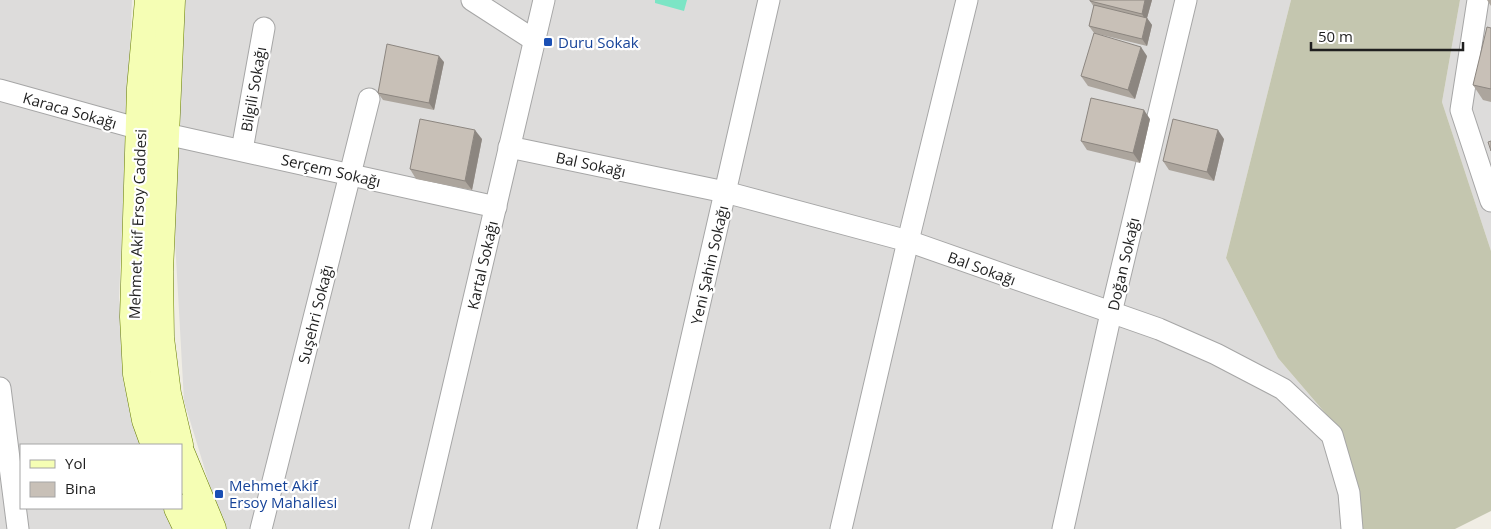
<svg xmlns="http://www.w3.org/2000/svg" width="1491" height="529" font-family="'Open Sans',sans-serif">
	<style>
		.residential { fill: #dddcdb }
		.construction { fill: #c4c6af }
		.pitch { fill: #7ce5c5 }
		.lines { fill: none; stroke-linecap: round; stroke-linejoin: round }
		.street-casing { stroke: #a6a6a6; stroke-width: 23 }
		.secondary-casing { stroke: #647b00; stroke-width: 29 }
		.street { stroke: #fff; stroke-width: 21 }
		.secondary { stroke: #f5feb4; stroke-width: 28 }
		.wall { fill: #aca59d }
		.shaded-wall { fill: #8c8680 }
		.building { fill: #c8c0b7; stroke: #8c8680 }
		.transit-dot { fill: #1a4fb4; stroke: #fff; stroke-width: 2 }
		.labels { text-anchor: middle; dominant-baseline: central; stroke-width: 4.5; stroke-linejoin: round; paint-order: stroke }
		.transit-label { font-size: 15px; fill: #164399; stroke: #fff; text-anchor: start }
		.street-label { font-size: 15px; fill: #1f1f1f; stroke: #fff }
	</style>
	<rect width="100%" height="100%" fill="#f0ede4"/>
	<!-- residential -->
	<g class="residential">
		<polygon points="0,0 132,0 119,297 133,408 145,445 21,445 21,508 165,508 172,529 0,529"/>
		<polygon points="182,0 1291,0 1226,258 1278,358 1338,428 1360,529 223,529 184,401 172,186"/>
		<polygon points="1460,0 1491,0 1491,251 1442,102"/>
	</g>
	<!-- construction -->
	<polygon class="construction" points="1291,0 1460,0 1442,102 1491,251 1491,511 1455,529 1360,529 1338,428 1278,358 1226,258"/>
	<!-- pitch -->
	<polygon class="pitch" points="655,0 687,0 684,11 655,3"/>
	<g class="lines">
		<defs>
			<g id="street">
				<polyline points="472,0 534,40"/>
				<polyline points="1478,0 1461,110 1491,201"/>
				<polyline points="0,90 140,129 166,134 496,207"/>
				<polyline points="509,147 725,192 908,241 1159,329 1216,354 1283,389 1332,435 1349,493 1352,529"/>
				<polyline points="242,150 264,28"/>
				<polyline points="0,388 18,529"/>
				<polyline points="261,529 369,99"/>
				<polyline points="420,529 544,0"/>
				<polyline points="648,529 769,0"/>
				<polyline points="841,529 908,241 967,0"/>
				<polyline points="1063,529 1111,313 1186,0"/>
			</g>
			<g id="secondary">
				<polyline points="149,0 141,88 134,317 137,374 146,420 155,445"/>
				<polyline points="171,0 159,271 160,338 167,394 179,445"/>
				<polyline points="181,454 212,529"/>
				<polyline points="178,508 188,529"/>
			</g>
		</defs>
		<!-- street casing -->
		<use href="#street" class="street-casing"/>
		<!-- secondary casing -->
		<use href="#secondary" class="secondary-casing"/>
		<!-- street -->
		<use href="#street" class="street"/>
		<!-- secondary -->
		<use href="#secondary" class="secondary"/>
	</g>
	<!-- wall -->
	<g class="wall">
		<polygon points="1090,0 1152,0 1147,18 1152,25 1147,46 1094,33 1089,26 1094,7 1090,1"/>
		<polygon points="1487,0 1491,0 1491,6"/>
		<polygon points="1491,28 1491,102 1483,100 1473,85"/>
		<polygon points="1147,56 1135,99 1088,86 1081,76"/>
		<polygon points="444,62 434,110 383,100 378,93"/>
		<polygon points="1150,119 1140,163 1087,150 1081,141"/>
		<polygon points="482,139 472,190 416,179 410,169"/>
		<polygon points="1224,139 1214,181 1169,170 1163,161"/>
	</g>
	<!-- shaded-wall -->
	<g class="shaded-wall">
		<polygon points="1145,0 1152,0 1147,18 1152,25 1147,46 1142,39 1146,21 1142,14"/>
		<polygon points="1141,47 1147,56 1135,99 1128,90"/>
		<polygon points="439,56 444,62 434,110 429,103"/>
		<polygon points="1144,110 1150,119 1140,163 1133,153"/>
		<polygon points="475,130 482,139 472,190 465,181"/>
		<polygon points="1218,130 1224,139 1214,181 1207,172"/>
	</g>
	<!-- building -->
	<g class="building">
		<polygon points="1090,0 1145,0 1142,14 1090,1"/>
		<polygon points="1094,5 1147,18 1142,39 1089,26"/>
		<polygon points="1487,27 1491,28 1491,89 1473,85"/>
		<polygon points="1094,33 1141,47 1128,90 1081,76"/>
		<polygon points="387,44 439,56 429,103 378,93"/>
		<polygon points="1091,98 1144,110 1133,153 1081,141"/>
		<polygon points="420,119 475,130 465,181 410,169"/>
		<polygon points="1173,119 1218,130 1207,172 1163,161"/>
		<polygon points="1491,141 1491,151 1488,142"/>
	</g>
	<!-- markers -->
	<g class="transit-dot">
		<rect x="543" y="37" width="10" height="10" rx="2.5"/>
		<rect x="214" y="489" width="10" height="10" rx="2.5"/>
	</g>
	<g class="labels">
		<!-- transit labels -->
		<g class="transit-label">
			<text x="558" y="42">Duru Sokak</text>
			<text x="229" y="485">Mehmet Akif<tspan x="229" dy="17">Ersoy Mahallesi</tspan></text>
		</g>
		<!-- street labels -->
		<g class="street-label">
			<text transform="translate(253 89) rotate(-80)">Bilgili Sokağı</text>
			<text transform="translate(70 110) rotate(16)">Karaca Sokağı</text>
			<text transform="translate(591 164) rotate(12)">Bal Sokağı</text>
			<text transform="translate(331 170) rotate(13)">Serçem Sokağı</text>
			<text transform="translate(137 224) rotate(-88)">Mehmet Akif Ersoy Caddesi</text>
			<text transform="translate(1123 264) rotate(-77)">Doğan Sokağı</text>
			<text transform="translate(482 265) rotate(-77)">Kartal Sokağı</text>
			<text transform="translate(709 265) rotate(-77)">Yeni Şahin Sokağı</text>
			<text transform="translate(982 268) rotate(20)">Bal Sokağı</text>
			<text transform="translate(315 314) rotate(-76)">Suşehri Sokağı</text>
		</g>
	</g>
	<!-- legend -->
	<rect x="20" y="444" width="162" height="65" fill="#ffffff" stroke="#a5a5a5"/>
	<rect x="30" y="460" width="25" height="8" fill="#f5feb4" stroke="#a5a5a5"/>
	<text x="65" y="469" font-size="15" fill="#1f1f1f">Yol</text>
	<rect x="30" y="482" width="25" height="15" fill="#c8c0b7" stroke="#a5a5a5"/>
	<text x="65" y="494" font-size="15" fill="#1f1f1f">Bina</text>
	<!-- scale -->
	<path d="M1311 42v8h152v-8" fill="none" stroke="#1f1f1f" stroke-width="2.5"/>
	<text x="1318" y="42" font-size="15" fill="#1f1f1f" stroke="#ffffff" stroke-width="4" paint-order="stroke">50 m</text>
</svg>
